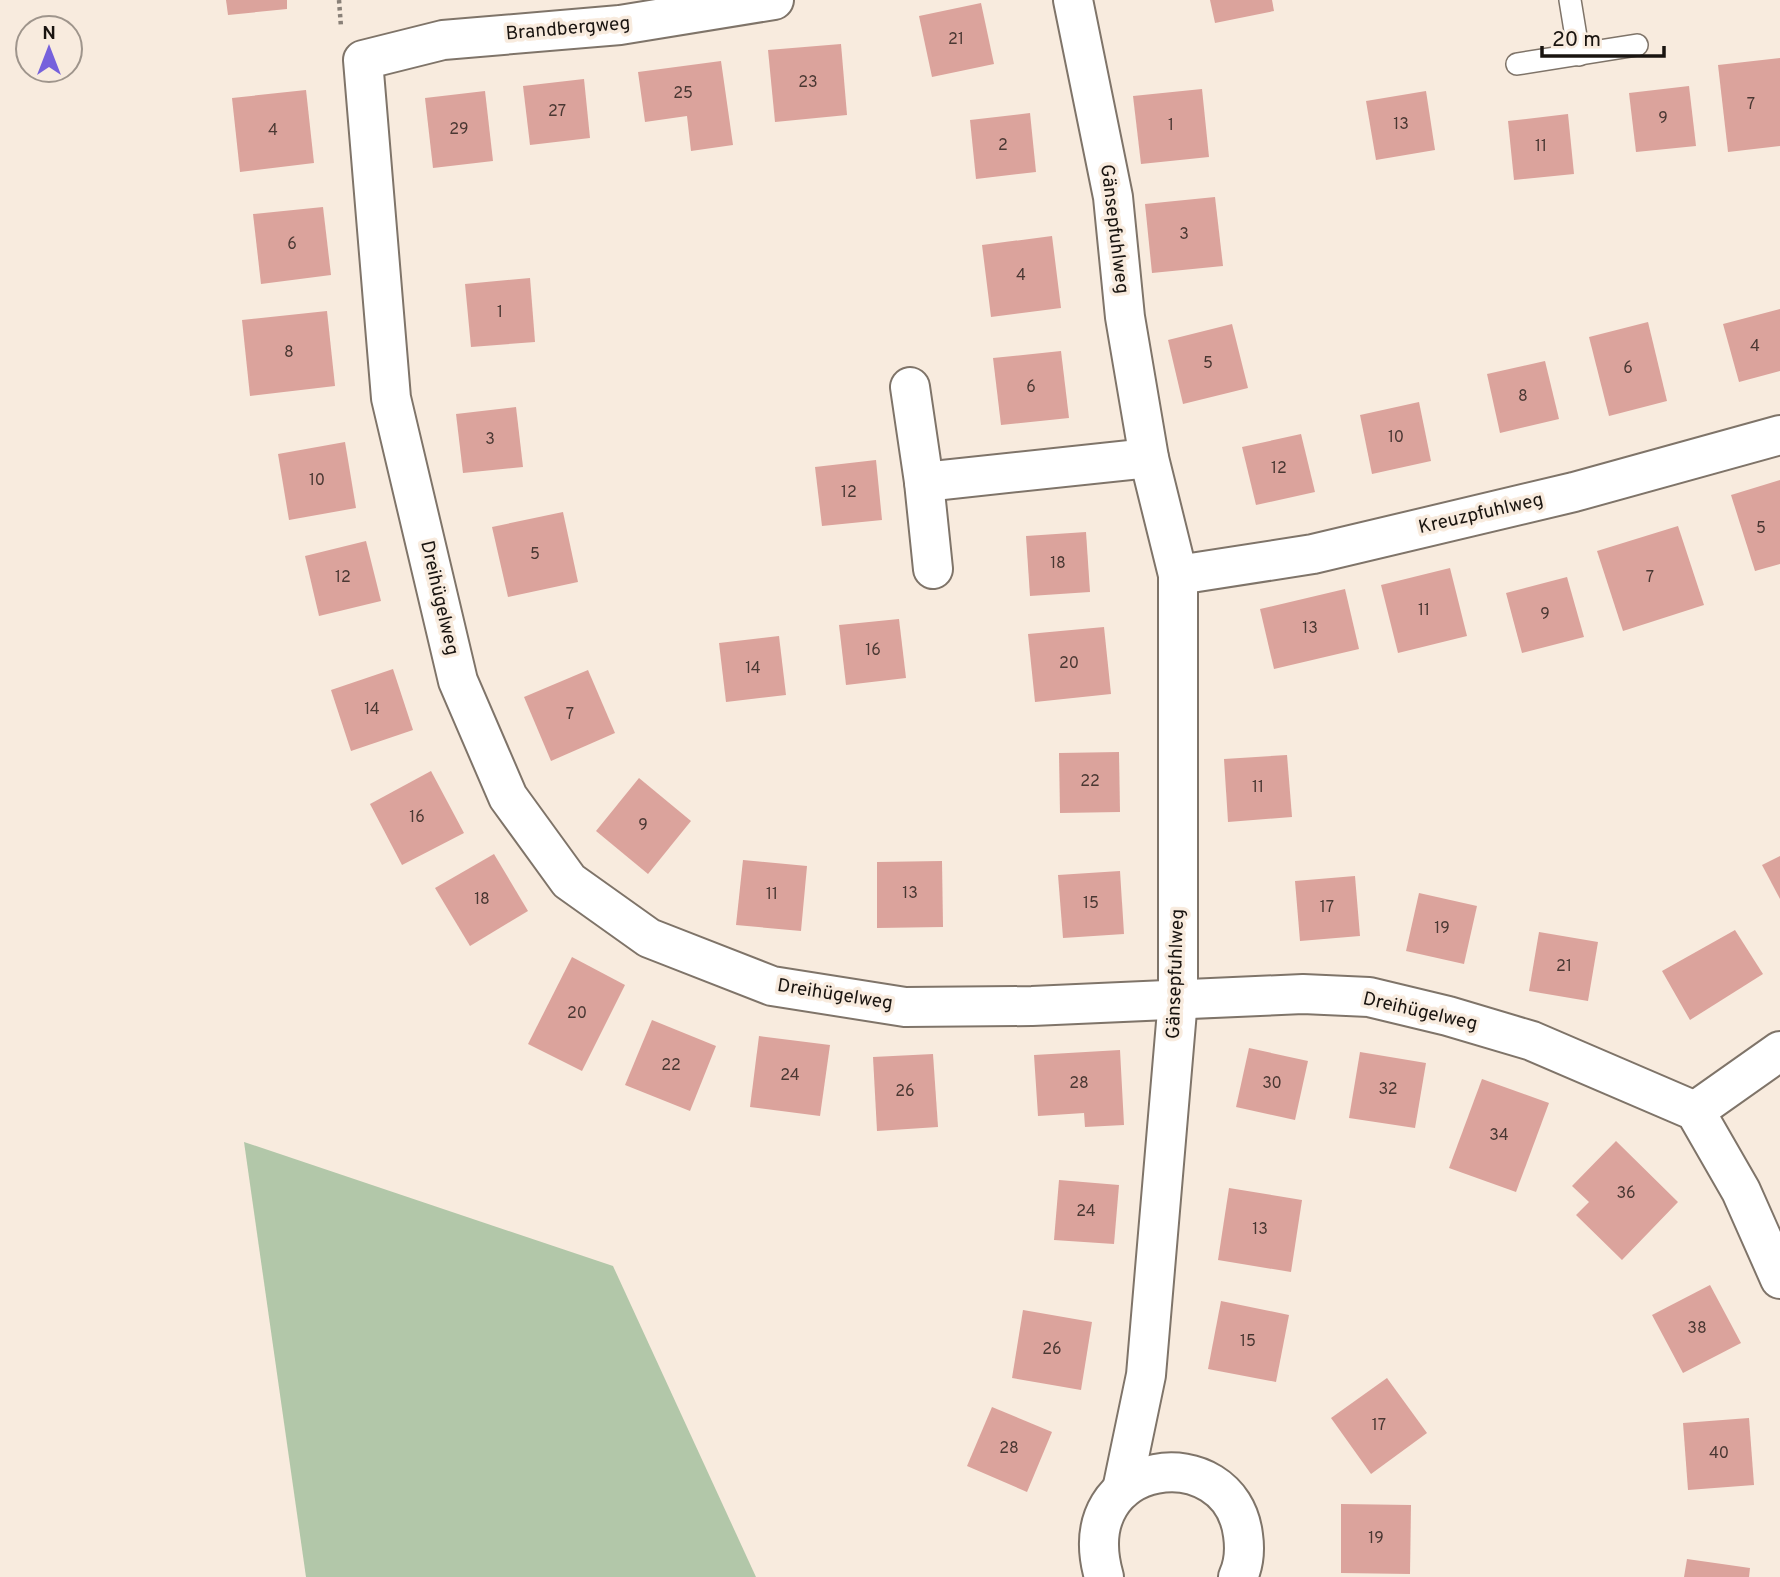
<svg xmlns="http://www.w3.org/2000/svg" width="1780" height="1577" font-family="Overpass,sans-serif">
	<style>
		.green { fill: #b2c7a9 }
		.building { fill: #dba39c }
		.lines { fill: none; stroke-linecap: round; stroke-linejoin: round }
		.lane-casing { stroke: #7f7469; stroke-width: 24 }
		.street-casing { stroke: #7f7469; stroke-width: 42 }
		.path { stroke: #898078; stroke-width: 4.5; stroke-dasharray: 3.5 3.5; stroke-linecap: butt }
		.lane { stroke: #fff; stroke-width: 21 }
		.street { stroke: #fff; stroke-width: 38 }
		.labels { text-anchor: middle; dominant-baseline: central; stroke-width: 7; stroke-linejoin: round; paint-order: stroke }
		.number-label { font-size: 16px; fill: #4a3833 }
		.street-label { font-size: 19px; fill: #191410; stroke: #f8ebde }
	</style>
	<rect width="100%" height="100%" fill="#f8ebde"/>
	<!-- green -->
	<polygon class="green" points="244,1142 613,1266 756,1577 306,1577"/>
	<!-- building -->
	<g class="building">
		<polygon points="226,0 287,0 287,9 228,15"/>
		<polygon points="1210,0 1272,0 1274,11 1215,23"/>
		<polygon points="981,3 994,64 932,77 919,16"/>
		<polygon points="841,44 847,115 775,122 768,50"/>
		<polygon points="1780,58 1780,146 1728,152 1718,65"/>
		<polygon points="721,61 733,145 691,151 687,116 645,122 638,72"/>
		<polygon points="584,79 590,138 530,145 523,86"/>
		<polygon points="1689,86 1696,146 1636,152 1629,93"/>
		<polygon points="1202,89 1209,157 1141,164 1133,96"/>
		<polygon points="306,90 314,163 240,172 232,98"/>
		<polygon points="485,91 493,161 433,168 425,98"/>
		<polygon points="1426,91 1435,150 1376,160 1366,101"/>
		<polygon points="1030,113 1036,172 976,179 970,120"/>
		<polygon points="1568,114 1574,174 1514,180 1508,121"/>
		<polygon points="1215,197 1223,266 1152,273 1145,204"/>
		<polygon points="323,207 331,275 261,284 253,214"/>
		<polygon points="1052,236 1061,308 991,317 982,245"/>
		<polygon points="530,278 535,342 471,347 465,284"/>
		<polygon points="1780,309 1780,371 1739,382 1723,324"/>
		<polygon points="327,311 335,386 250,396 242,320"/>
		<polygon points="1648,322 1667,401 1609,416 1589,337"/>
		<polygon points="1232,324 1248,388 1183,404 1168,340"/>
		<polygon points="1061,351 1069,418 1001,425 993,358"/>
		<polygon points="1545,361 1559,419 1500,433 1487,374"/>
		<polygon points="1419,402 1431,461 1372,474 1360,415"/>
		<polygon points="516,407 523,467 463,473 456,414"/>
		<polygon points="1301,434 1315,492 1256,505 1242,447"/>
		<polygon points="345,442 356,508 289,520 278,454"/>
		<polygon points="876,460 882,520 822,526 815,467"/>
		<polygon points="1780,480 1780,564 1755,571 1731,495"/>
		<polygon points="563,512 578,582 508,597 492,527"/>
		<polygon points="1678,526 1704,605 1623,631 1597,551"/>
		<polygon points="1086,532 1090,592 1030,596 1026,536"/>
		<polygon points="366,541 381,601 319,616 305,556"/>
		<polygon points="1450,568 1467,636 1398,653 1381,585"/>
		<polygon points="1567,577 1584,637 1522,653 1506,593"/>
		<polygon points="1345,589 1359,649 1274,669 1260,609"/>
		<polygon points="899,619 906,678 846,685 839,625"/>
		<polygon points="1104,627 1111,694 1035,702 1028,634"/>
		<polygon points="779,636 786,695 726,702 719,643"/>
		<polygon points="393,669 413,730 351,751 331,690"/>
		<polygon points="588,670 615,733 551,761 524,697"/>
		<polygon points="1119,752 1120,812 1060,813 1059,753"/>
		<polygon points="1287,755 1292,817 1228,822 1224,759"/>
		<polygon points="431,771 464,833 402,865 370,804"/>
		<polygon points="639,778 691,821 648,874 596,831"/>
		<polygon points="494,854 528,911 470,946 435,888"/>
		<polygon points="1780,856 1780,899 1762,865"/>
		<polygon points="743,860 807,866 801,931 736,925"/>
		<polygon points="942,861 943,927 877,928 877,862"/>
		<polygon points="1120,871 1124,934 1063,938 1058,875"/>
		<polygon points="1355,876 1360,936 1300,941 1295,881"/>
		<polygon points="1419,893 1477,906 1464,964 1406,951"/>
		<polygon points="1735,930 1763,974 1690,1020 1662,971"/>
		<polygon points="1539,932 1598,942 1588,1001 1529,991"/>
		<polygon points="572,957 625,985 582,1071 528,1044"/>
		<polygon points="652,1020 716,1046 690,1111 625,1085"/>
		<polygon points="759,1036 830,1045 820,1116 750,1107"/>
		<polygon points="1249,1048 1308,1061 1295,1120 1236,1107"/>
		<polygon points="1120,1050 1124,1125 1085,1127 1084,1113 1038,1116 1034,1055"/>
		<polygon points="1360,1052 1426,1063 1415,1128 1349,1118"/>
		<polygon points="933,1054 938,1127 877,1131 873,1057"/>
		<polygon points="1482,1079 1549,1103 1516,1192 1449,1168"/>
		<polygon points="1616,1141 1678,1202 1622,1260 1576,1215 1589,1202 1572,1186"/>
		<polygon points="1059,1180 1119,1185 1114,1244 1054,1240"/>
		<polygon points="1229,1188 1302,1200 1291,1272 1218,1260"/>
		<polygon points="1710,1285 1741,1343 1683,1373 1652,1315"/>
		<polygon points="1221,1301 1289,1315 1276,1382 1208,1369"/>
		<polygon points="1023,1310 1092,1322 1081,1390 1012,1378"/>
		<polygon points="1387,1378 1427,1433 1371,1474 1331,1418"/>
		<polygon points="992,1407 1052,1432 1027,1492 967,1466"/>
		<polygon points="1749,1418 1754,1485 1688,1490 1683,1423"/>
		<polygon points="1341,1504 1411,1505 1410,1574 1341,1573"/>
		<polygon points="1687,1559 1750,1568 1749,1577 1684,1577"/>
	</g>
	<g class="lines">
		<defs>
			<g id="lane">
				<polyline points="1570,0 1579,55"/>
				<polyline points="1517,64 1637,45"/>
			</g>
			<g id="street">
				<polyline points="774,0 620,25 443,40 363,60 391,398 458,681 508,797 569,881 649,938 772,986 905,1007 1032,1006 1303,994 1369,997 1448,1016 1532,1041 1695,1111 1741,1191 1780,1279"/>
				<polyline points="1073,0 1113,197 1125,317 1149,458 1178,575 1178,999 1146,1375 1122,1490"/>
				<polyline points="910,387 924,482 933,569"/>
				<polyline points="924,482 1149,458"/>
				<polyline points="1178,575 1313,554 1574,492 1780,435"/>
				<polyline points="1695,1111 1780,1051"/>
				<path d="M1104,1577C1069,1455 1231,1438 1243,1535C1245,1549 1244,1564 1238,1577"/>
			</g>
		</defs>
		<!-- lane casing -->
		<use href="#lane" class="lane-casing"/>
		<!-- street casing -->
		<use href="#street" class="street-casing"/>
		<!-- path -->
		<polyline class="path" points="339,0 341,27"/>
		<!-- lane -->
		<use href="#lane" class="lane"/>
		<!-- street -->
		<use href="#street" class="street"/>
	</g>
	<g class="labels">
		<!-- number labels -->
		<g class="number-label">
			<text x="956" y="40">21</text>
			<text x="808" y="83">23</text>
			<text x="683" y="94">25</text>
			<text x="1751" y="105">7</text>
			<text x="557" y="112">27</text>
			<text x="1663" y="119">9</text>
			<text x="1401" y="125">13</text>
			<text x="1171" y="126">1</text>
			<text x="459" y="130">29</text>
			<text x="273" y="131">4</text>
			<text x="1003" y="146">2</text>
			<text x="1541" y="147">11</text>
			<text x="1184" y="235">3</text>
			<text x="292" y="245">6</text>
			<text x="1021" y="276">4</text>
			<text x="500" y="313">1</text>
			<text x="1755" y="347">4</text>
			<text x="289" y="353">8</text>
			<text x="1208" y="364">5</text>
			<text x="1628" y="369">6</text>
			<text x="1031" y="388">6</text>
			<text x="1523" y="397">8</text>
			<text x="1396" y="438">10</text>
			<text x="490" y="440">3</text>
			<text x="1279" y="469">12</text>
			<text x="317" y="481">10</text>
			<text x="849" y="493">12</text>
			<text x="1761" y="529">5</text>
			<text x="535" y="555">5</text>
			<text x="1058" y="564">18</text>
			<text x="343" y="578">12</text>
			<text x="1650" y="578">7</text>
			<text x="1424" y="611">11</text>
			<text x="1545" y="615">9</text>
			<text x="1310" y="629">13</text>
			<text x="873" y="651">16</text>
			<text x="1069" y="664">20</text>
			<text x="753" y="669">14</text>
			<text x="372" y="710">14</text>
			<text x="570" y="715">7</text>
			<text x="1090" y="782">22</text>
			<text x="1258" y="788">11</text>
			<text x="417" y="818">16</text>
			<text x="643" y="826">9</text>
			<text x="910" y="894">13</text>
			<text x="772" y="895">11</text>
			<text x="482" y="900">18</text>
			<text x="1091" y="904">15</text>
			<text x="1327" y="908">17</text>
			<text x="1442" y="929">19</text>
			<text x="1564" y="967">21</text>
			<text x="577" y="1014">20</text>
			<text x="671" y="1066">22</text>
			<text x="790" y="1076">24</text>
			<text x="1079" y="1084">28</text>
			<text x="1272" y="1084">30</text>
			<text x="1388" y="1090">32</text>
			<text x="905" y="1092">26</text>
			<text x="1499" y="1136">34</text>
			<text x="1626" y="1194">36</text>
			<text x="1086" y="1212">24</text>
			<text x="1260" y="1230">13</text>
			<text x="1697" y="1329">38</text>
			<text x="1248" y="1342">15</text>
			<text x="1052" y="1350">26</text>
			<text x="1379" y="1426">17</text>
			<text x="1009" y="1449">28</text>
			<text x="1719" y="1454">40</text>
			<text x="1376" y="1539">19</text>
		</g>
		<!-- street labels -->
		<g class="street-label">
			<text transform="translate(568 29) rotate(-5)">Brandbergweg</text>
			<text transform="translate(1114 229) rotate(83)">Gänsepfuhlweg</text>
			<text transform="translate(1481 514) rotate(-13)">Kreuzpfuhlweg</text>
			<text transform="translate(439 598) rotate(77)">Dreihügelweg</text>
			<text transform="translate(1176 974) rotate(-88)">Gänsepfuhlweg</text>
			<text transform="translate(835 995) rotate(9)">Dreihügelweg</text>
			<text transform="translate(1420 1012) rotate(13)">Dreihügelweg</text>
		</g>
	</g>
	<!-- north arrow -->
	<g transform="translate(49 49)"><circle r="33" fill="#f8ebde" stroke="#9f958c" stroke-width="2"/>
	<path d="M0-5L12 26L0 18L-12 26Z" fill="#7661dc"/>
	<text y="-10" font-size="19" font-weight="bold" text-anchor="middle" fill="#191410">N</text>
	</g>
	<!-- scale -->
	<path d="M1542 46v10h122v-10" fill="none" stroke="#191410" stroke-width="3.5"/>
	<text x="1552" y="46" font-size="21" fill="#191410" stroke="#f8ebde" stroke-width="5" paint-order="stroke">20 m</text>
</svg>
